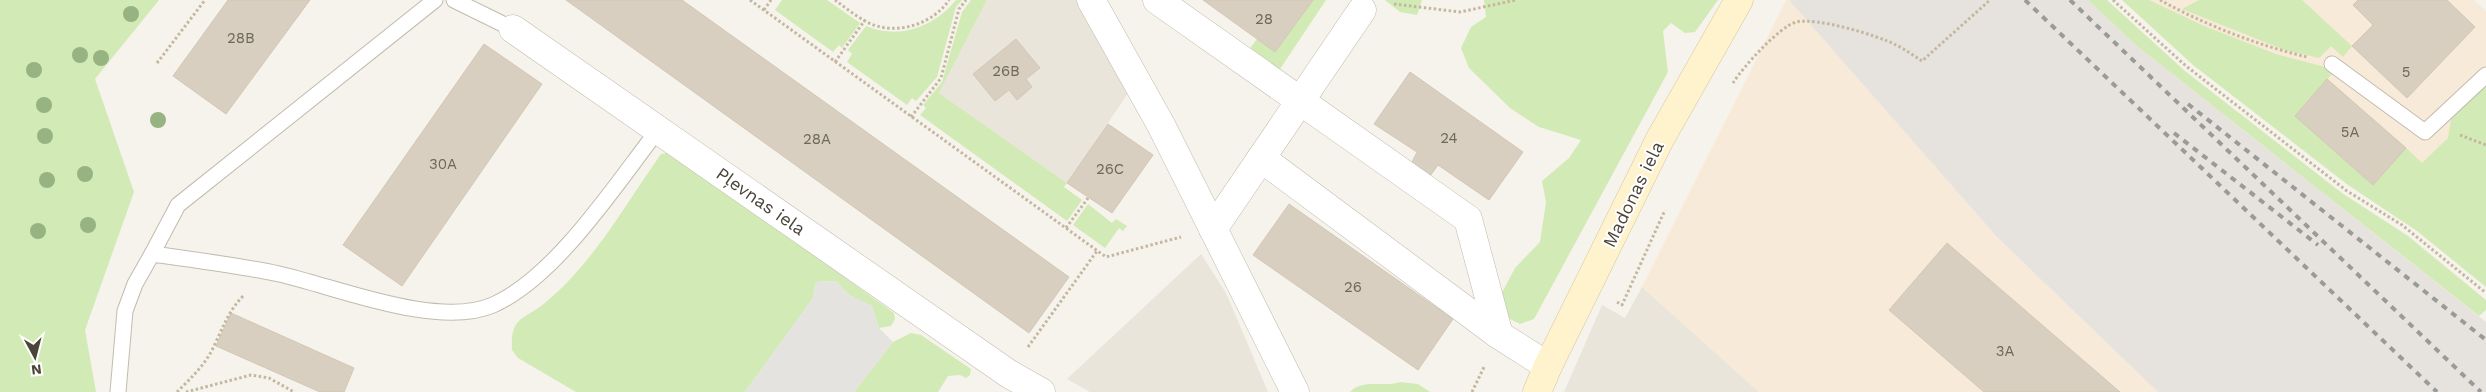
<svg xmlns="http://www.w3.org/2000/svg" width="2486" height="392" font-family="'Work Sans',sans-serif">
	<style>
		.residential { fill: #eae5da }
		.commercial { fill: #f7ead8 }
		.industrial { fill: #e6e2dd }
		.green { fill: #d2eab5 }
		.parking { fill: #e5e3e0 }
		.building { fill: #d8cfc1; stroke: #d3c7b4 }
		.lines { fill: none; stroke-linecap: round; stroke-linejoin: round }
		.service-casing { stroke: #c2bbae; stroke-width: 17 }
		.minor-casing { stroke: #c2bbae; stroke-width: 29 }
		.secondary-casing { stroke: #d6c79b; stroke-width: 29 }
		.path { stroke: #c4b79f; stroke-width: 3; stroke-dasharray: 2.5 2.5; stroke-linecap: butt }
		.service { stroke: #fff; stroke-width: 15 }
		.minor { stroke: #fff; stroke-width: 28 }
		.secondary { stroke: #fff3cd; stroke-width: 28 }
		.rail { stroke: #9a9a9a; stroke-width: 4; stroke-dasharray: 6 6; stroke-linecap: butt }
		.tree { fill: #97b381 }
		.labels { text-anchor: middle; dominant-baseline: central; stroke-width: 4; stroke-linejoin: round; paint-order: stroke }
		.number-label { font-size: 15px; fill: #6e675b }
		.street-label { font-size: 18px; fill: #4b4439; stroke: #fff }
	</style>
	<rect width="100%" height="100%" fill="#f6f3ec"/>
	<!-- residential -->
	<g class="residential">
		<polygon points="987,0 1076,0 1129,92 1067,183 939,93"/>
		<polygon points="1201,254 1226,293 1268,392 1090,392 1067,379"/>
		<polygon points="1642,287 1759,392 1564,392 1602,305 1625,318"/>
	</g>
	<!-- commercial -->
	<g class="commercial">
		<polygon points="1786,0 1789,0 1997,237 2158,392 1759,392 1642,287"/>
		<polygon points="2148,0 2474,0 2486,11 2486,152 2412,215 2171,26"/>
	</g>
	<!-- industrial -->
	<polygon class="industrial" points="1789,0 2088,0 2137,46 2486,322 2486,392 2158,392 1997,237"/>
	<!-- green -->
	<g class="green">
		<polygon points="0,0 159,0 95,79 134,192 85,330 96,392 0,392"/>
		<polygon points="782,0 827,0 860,23 842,48 839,45 833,52 775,10"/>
		<path d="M956,0H962L956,7L937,77L916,101L912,98L907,105L847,62L852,54L848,50L866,26C899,40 934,27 956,0Z"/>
		<polygon points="971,0 987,0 939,93 1067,183 1064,187 1082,200 1067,221 920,115 926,108 923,105 942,82 962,12"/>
		<polygon points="1313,0 1326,0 1278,72 1248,51 1257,39"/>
		<polygon points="1385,0 1422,0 1417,15 1400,12"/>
		<polygon points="1484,0 1718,0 1695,32 1685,33 1671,23 1663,31 1668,72 1534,319 1520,324 1506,317 1498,300 1515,268 1540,242 1546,202 1542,181 1569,158 1581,140 1539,127 1510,108 1469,68 1461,48 1471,27 1486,17"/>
		<polygon points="2088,0 2107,0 2185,71 2342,193 2408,236 2486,300 2486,310 2479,316 2137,46"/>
		<polygon points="2122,0 2149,0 2204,26 2276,54 2325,67 2332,74 2295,116 2373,185 2406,148 2422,163 2448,138 2451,119 2486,86 2486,287 2417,231 2348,185 2193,65"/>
		<polygon points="2199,0 2302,0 2352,46 2343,57 2331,46 2319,58 2282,49 2182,9"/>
		<path d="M671,152L894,313L895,319L891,326L879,328L872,306L849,295L836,281L816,282L813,298L745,392H576L518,358L512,350C510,315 525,320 546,302C594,262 625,205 661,154Z"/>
		<polygon points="1088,204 1112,223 1116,219 1127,226 1123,231 1119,228 1105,248 1073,225"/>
		<polygon points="911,333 921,335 971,369 970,375 966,378 960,375 948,376 938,392 854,392 893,342"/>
		<path d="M1400,382L1418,384L1430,392H1350C1363,378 1384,388 1400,382Z"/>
	</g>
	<!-- parking -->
	<polygon class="parking" points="836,281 849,295 872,306 879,328 893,342 854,392 745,392 813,298 816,282"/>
	<!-- building -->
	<g class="building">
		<polygon points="228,0 310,0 226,114 173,76"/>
		<polygon points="566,0 682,0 1069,277 1029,333"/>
		<polygon points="1203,0 1313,0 1275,52"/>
		<polygon points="2358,0 2447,0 2475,27 2407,98 2352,46 2373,25 2353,5"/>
		<polygon points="1016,39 1040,68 1026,79 1032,87 1017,100 1009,90 995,101 973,74"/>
		<polygon points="484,44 542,84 402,286 343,245"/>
		<polygon points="1410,72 1523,152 1489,200 1438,165 1430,176 1411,164 1417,152 1374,124"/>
		<polygon points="2327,79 2406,148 2373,185 2295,116"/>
		<polygon points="1108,124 1153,155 1112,213 1067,183"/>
		<polygon points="1289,204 1453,319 1418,370 1253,255"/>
		<polygon points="1947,243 2120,392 1984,392 1889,310"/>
		<polygon points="231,313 354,368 344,392 320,392 216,346"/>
	</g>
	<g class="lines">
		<defs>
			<g id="service">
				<polyline points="454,0 513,29"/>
				<polyline points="2332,64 2425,132 2486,75"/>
				<polyline points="152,254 178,205 435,0"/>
				<path d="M118,392L125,311L135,284L152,254C194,260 237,265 279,274C337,287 437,329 493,305C556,277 616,184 658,130"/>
			</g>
			<g id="minor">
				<polyline points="1091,0 1161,125 1295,392"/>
				<polyline points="1157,0 1468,219 1499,335 1261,158"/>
				<polyline points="513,29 1009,374 1041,392"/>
				<polyline points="1213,229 1362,10"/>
				<polyline points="1499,335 1548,366"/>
			</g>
			<polyline id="secondary" points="1537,392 1548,366 1660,139 1739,0"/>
		</defs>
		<!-- service casing -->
		<use href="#service" class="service-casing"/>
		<!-- minor casing -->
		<use href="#minor" class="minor-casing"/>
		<!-- secondary casing -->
		<use href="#secondary" class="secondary-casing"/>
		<!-- path -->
		<g class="path">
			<polyline points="750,0 1106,257 1181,237"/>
			<path d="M835,0C846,8 858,18 871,24C898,35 933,24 949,0"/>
			<polyline points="2113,0 2186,66 2347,191 2402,225 2486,293"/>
			<path d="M2160,0C2205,25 2257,45 2307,57"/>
			<polyline points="1394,4 1460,12 1516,0"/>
			<polyline points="764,10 771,0"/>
			<polyline points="835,62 865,20"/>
			<polyline points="157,63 205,0"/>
			<path d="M1733,83C1743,67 1779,27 1796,22C1816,17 1877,35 1896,45C1905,49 1914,56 1922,61L1990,0"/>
			<polyline points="911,117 941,78 959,9 966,0"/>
			<polyline points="2460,135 2486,145"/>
			<polyline points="1066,228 1088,198"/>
			<polyline points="1617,302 1622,305 1665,210"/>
			<polyline points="1028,347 1097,251"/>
			<path d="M177,392C191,378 206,364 214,346C223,327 229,310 244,295"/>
			<polyline points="186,392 251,375 269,378 294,392"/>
			<polyline points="1472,392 1485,365"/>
		</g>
		<!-- service -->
		<use href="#service" class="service"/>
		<!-- minor -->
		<use href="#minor" class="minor"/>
		<!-- secondary -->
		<use href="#secondary" class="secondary"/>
		<!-- rail -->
		<g class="rail">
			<polyline points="2025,0 2437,392"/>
			<polyline points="2070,0 2481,392"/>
			<polyline points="2188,104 2486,340"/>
			<polyline points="2174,133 2318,245"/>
		</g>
	</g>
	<!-- trees -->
	<g class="tree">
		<circle cx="131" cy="14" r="8"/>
		<circle cx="80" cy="55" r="8"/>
		<circle cx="101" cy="58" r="8"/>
		<circle cx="34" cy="70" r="8"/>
		<circle cx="44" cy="105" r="8"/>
		<circle cx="158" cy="120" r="8"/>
		<circle cx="45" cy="136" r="8"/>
		<circle cx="85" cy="174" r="8"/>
		<circle cx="47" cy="180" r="8"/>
		<circle cx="88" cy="225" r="8"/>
		<circle cx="38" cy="231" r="8"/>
	</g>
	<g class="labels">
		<!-- number labels -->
		<g class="number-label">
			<text x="1264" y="19">28</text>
			<text x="241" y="38">28B</text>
			<text x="1006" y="71">26B</text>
			<text x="2406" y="72">5</text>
			<text x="2350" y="132">5A</text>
			<text x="1449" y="138">24</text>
			<text x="817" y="139">28A</text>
			<text x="443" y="164">30A</text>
			<text x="1110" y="169">26C</text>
			<text x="1353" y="287">26</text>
			<text x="2005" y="351">3A</text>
		</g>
		<!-- street labels -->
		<g class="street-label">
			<text transform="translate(1633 194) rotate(-64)">Madonas iela</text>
			<text transform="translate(761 201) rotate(35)">Pļevnas iela</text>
		</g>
	</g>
	<!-- north arrow -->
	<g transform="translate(35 357) rotate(173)" stroke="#ffffff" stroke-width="4" paint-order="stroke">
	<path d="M0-4L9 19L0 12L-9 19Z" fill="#4b4439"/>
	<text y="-8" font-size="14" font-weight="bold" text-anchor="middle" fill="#4b4439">N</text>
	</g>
</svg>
